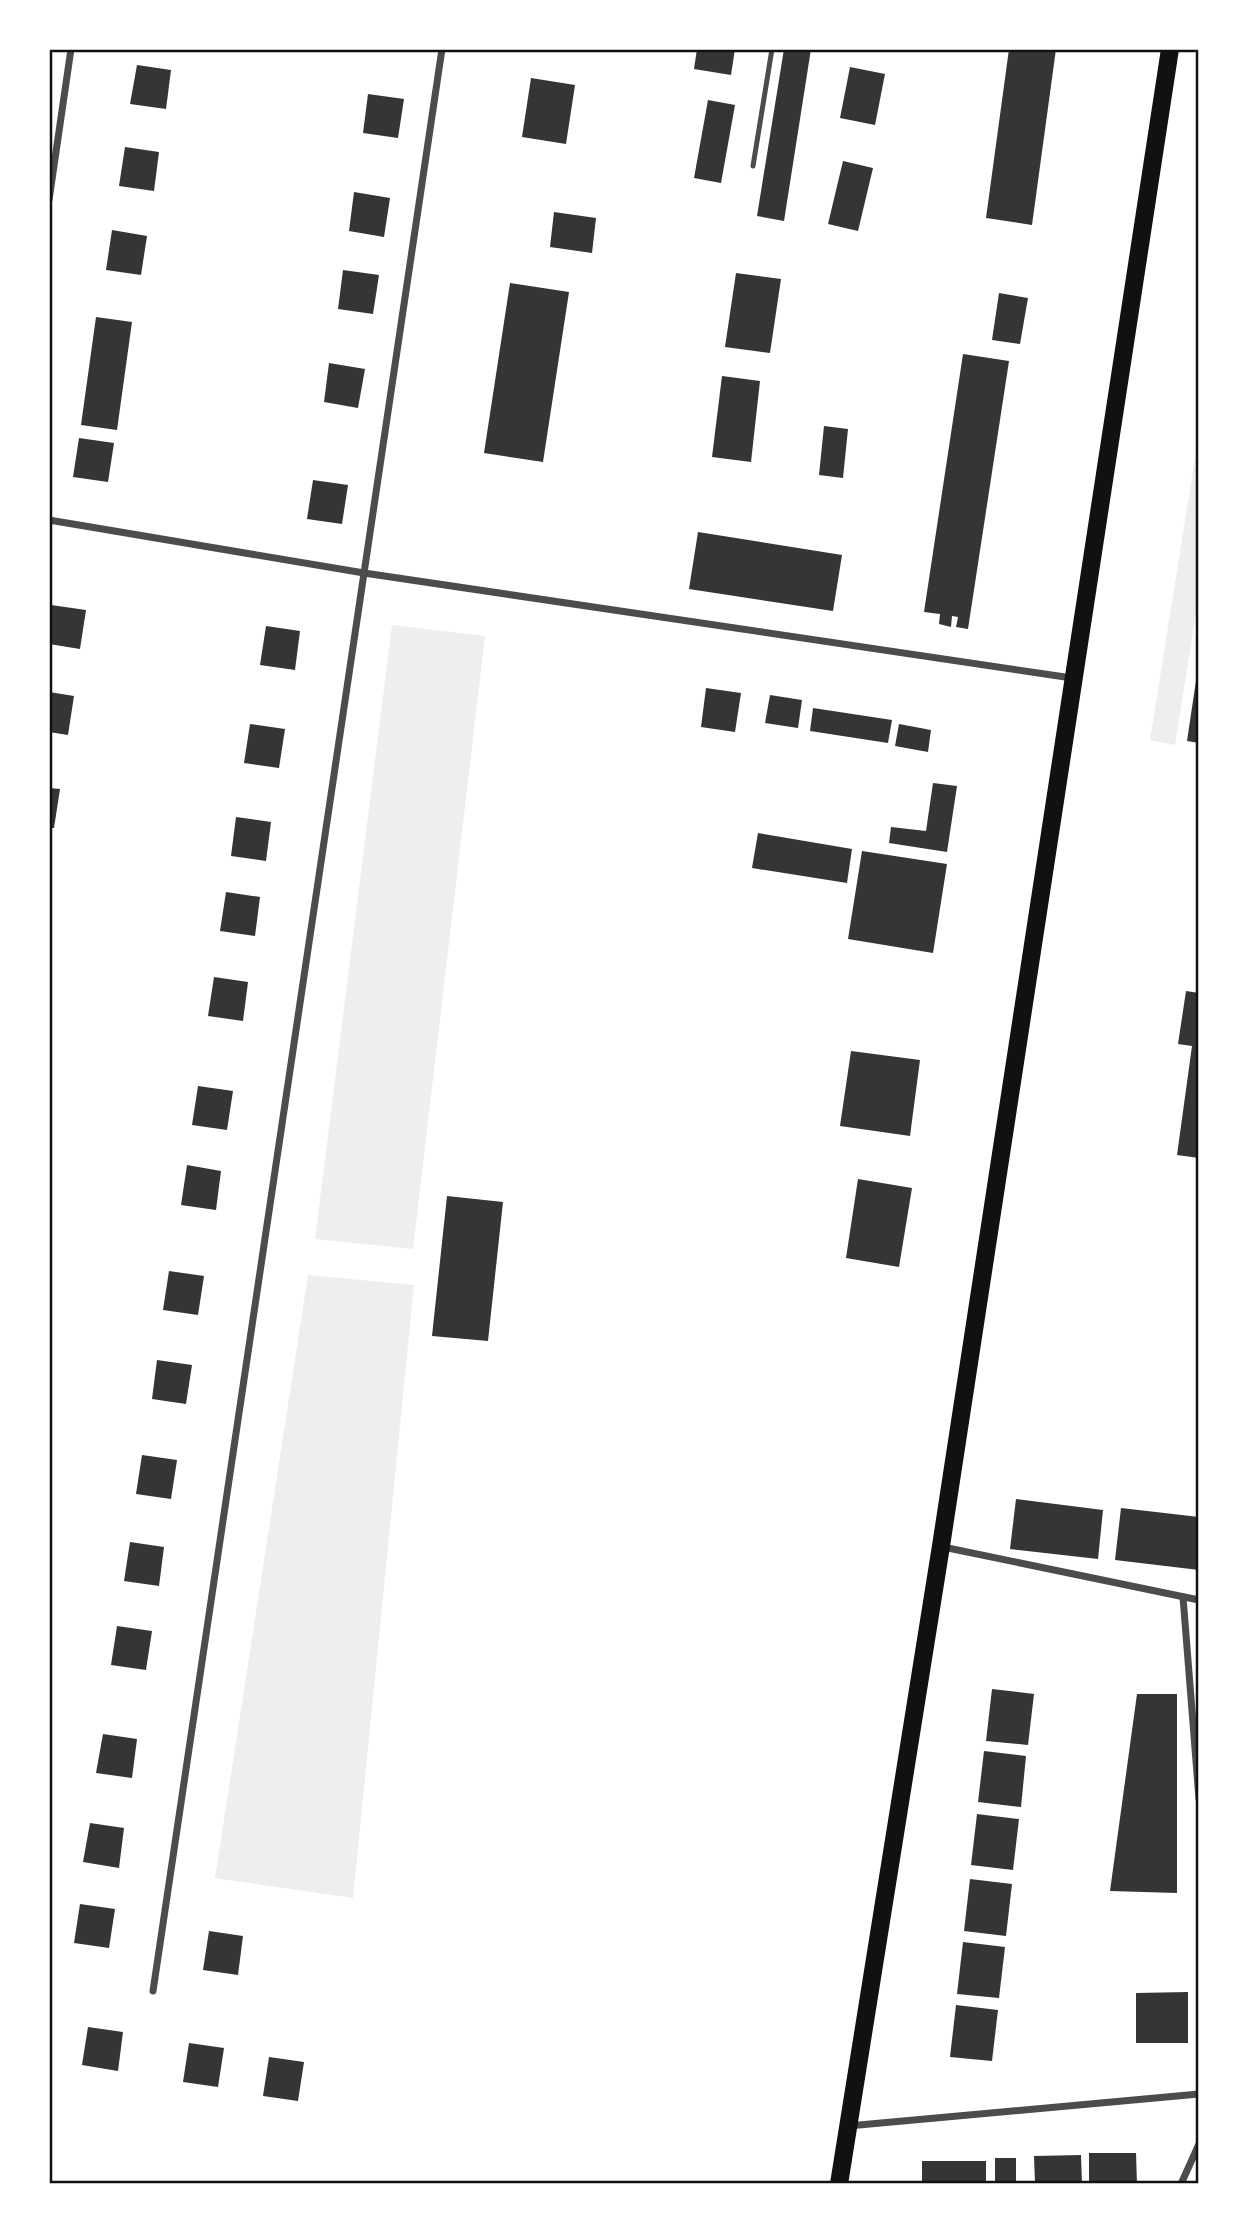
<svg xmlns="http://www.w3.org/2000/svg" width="1248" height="2233" font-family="'IBM Plex Serif',serif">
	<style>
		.green { fill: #eee }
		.building { fill: #353535 }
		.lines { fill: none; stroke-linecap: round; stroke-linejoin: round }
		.service { stroke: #4c4c4c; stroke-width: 5 }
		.minor { stroke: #4c4c4c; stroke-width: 7 }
		.primary { stroke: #111; stroke-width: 18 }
		.neatline { fill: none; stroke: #111; stroke-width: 2.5 }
	</style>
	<rect width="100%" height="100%" fill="#fff"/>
	<!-- green -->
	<g class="green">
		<polygon points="1199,433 1199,594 1175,745 1150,740"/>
		<polygon points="392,625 485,636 413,1249 315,1239"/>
		<polygon points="308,1275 414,1285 353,1898 215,1878"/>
	</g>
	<!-- building -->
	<g class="building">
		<polygon points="697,49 735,49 731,75 694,69"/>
		<polygon points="784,49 811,49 784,221 757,216"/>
		<polygon points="1009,49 1056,49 1032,225 986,218"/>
		<polygon points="137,65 171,70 166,109 130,104"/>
		<polygon points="850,67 885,74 875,125 840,118"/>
		<polygon points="531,78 575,85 566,144 522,137"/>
		<polygon points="368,94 404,99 398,138 363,133"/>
		<polygon points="708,100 735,105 721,183 694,178"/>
		<polygon points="125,147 159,152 154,191 119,186"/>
		<polygon points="843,161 873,168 858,231 828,224"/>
		<polygon points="354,192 390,198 384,237 349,231"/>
		<polygon points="554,212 596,218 592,253 550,247"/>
		<polygon points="112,230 147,236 141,275 106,270"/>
		<polygon points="343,270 379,275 373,314 338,309"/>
		<polygon points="736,273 781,279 770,353 725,347"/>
		<polygon points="510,283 569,292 543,462 484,453"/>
		<polygon points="999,293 1028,298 1020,344 992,340"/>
		<polygon points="96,317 132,322 117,430 81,425"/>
		<polygon points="963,354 1009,361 968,629 956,627 958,617 952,616 951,627 939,624 940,614 924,612"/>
		<polygon points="329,363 365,369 358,408 324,402"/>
		<polygon points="722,376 760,381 751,462 712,457"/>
		<polygon points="824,426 848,429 843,478 819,475"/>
		<polygon points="79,438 114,443 108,482 73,477"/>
		<polygon points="313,480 348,485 342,524 307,519"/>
		<polygon points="698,532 842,555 833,611 689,589"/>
		<polygon points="51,605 86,610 80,649 49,644"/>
		<polygon points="266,626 300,631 295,670 260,665"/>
		<polygon points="1197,674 1199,674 1199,743 1187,741"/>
		<polygon points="706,688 741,693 735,732 701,727"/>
		<polygon points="49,692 74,696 68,735 49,732"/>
		<polygon points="770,695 802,700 798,728 765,723"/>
		<polygon points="813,708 892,720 888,743 810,731"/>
		<polygon points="250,724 285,729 279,768 244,763"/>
		<polygon points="899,724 931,730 928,752 895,746"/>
		<polygon points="933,783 957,786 947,852 889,843 891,827 926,831"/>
		<polygon points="49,788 60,789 54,828 49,828"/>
		<polygon points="236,817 271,822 266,861 231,856"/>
		<polygon points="758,833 852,849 847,883 752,868"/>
		<polygon points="862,851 947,864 933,953 848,939"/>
		<polygon points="226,892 260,897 255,936 220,931"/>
		<polygon points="214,977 248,982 243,1021 208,1016"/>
		<polygon points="1186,991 1199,993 1199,1158 1177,1155 1192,1046 1178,1044"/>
		<polygon points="851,1051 920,1060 910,1136 840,1126"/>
		<polygon points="198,1086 233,1091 227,1130 192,1125"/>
		<polygon points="187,1165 221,1171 216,1210 181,1205"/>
		<polygon points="858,1179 912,1188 899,1267 846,1258"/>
		<polygon points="447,1196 503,1202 488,1341 432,1336"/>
		<polygon points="169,1271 204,1276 198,1315 163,1310"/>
		<polygon points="157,1360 192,1365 186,1404 152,1399"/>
		<polygon points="142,1455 177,1460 171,1499 136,1494"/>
		<polygon points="1016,1499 1103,1510 1098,1559 1010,1549"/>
		<polygon points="1121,1508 1199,1517 1199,1570 1115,1560"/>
		<polygon points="130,1542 164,1547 159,1586 124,1581"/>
		<polygon points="117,1626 152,1631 146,1670 111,1665"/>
		<polygon points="992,1689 1034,1694 1028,1745 986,1741"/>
		<polygon points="1137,1694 1177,1694 1177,1893 1110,1891"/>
		<polygon points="103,1734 137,1739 132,1778 96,1773"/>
		<polygon points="984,1751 1026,1756 1021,1807 978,1802"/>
		<polygon points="977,1814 1019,1819 1013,1870 971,1865"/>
		<polygon points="90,1823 124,1828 119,1868 83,1862"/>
		<polygon points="970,1879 1012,1884 1006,1936 964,1931"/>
		<polygon points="80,1904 115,1909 109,1948 74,1943"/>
		<polygon points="209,1931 243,1936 238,1975 203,1970"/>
		<polygon points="963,1942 1005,1947 999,1998 957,1994"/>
		<polygon points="1188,1992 1188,2043 1136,2043 1136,1993"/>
		<polygon points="956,2005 998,2010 992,2061 950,2057"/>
		<polygon points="88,2027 123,2032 118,2071 82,2065"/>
		<polygon points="189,2043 224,2048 218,2087 183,2082"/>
		<polygon points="269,2057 304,2062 298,2101 263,2096"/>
		<polygon points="1089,2153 1136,2153 1137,2184 1089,2184"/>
		<polygon points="1081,2155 1082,2184 1035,2184 1034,2156"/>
		<rect x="995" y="2158" width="21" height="26"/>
		<rect x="922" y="2161" width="64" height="23"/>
	</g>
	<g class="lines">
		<!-- service -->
		<polyline class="service" points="753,166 772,49"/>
		<!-- minor -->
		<g class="minor">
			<polyline points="49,200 71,49"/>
			<polyline points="49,520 364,573 1072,678"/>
			<polyline points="943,1547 1199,1600"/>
			<polyline points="1183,1597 1199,1799"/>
			<polyline points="153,1991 442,49"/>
			<polyline points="848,2126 1199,2094"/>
			<polyline points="1181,2184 1199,2144"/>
		</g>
		<!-- primary -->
		<polyline class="primary" points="839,2184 941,1546 1170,49"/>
	</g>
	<!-- border -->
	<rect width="1248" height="2233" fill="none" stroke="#ffffff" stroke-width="102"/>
	<rect x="51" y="51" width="1146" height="2131" class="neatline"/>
</svg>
